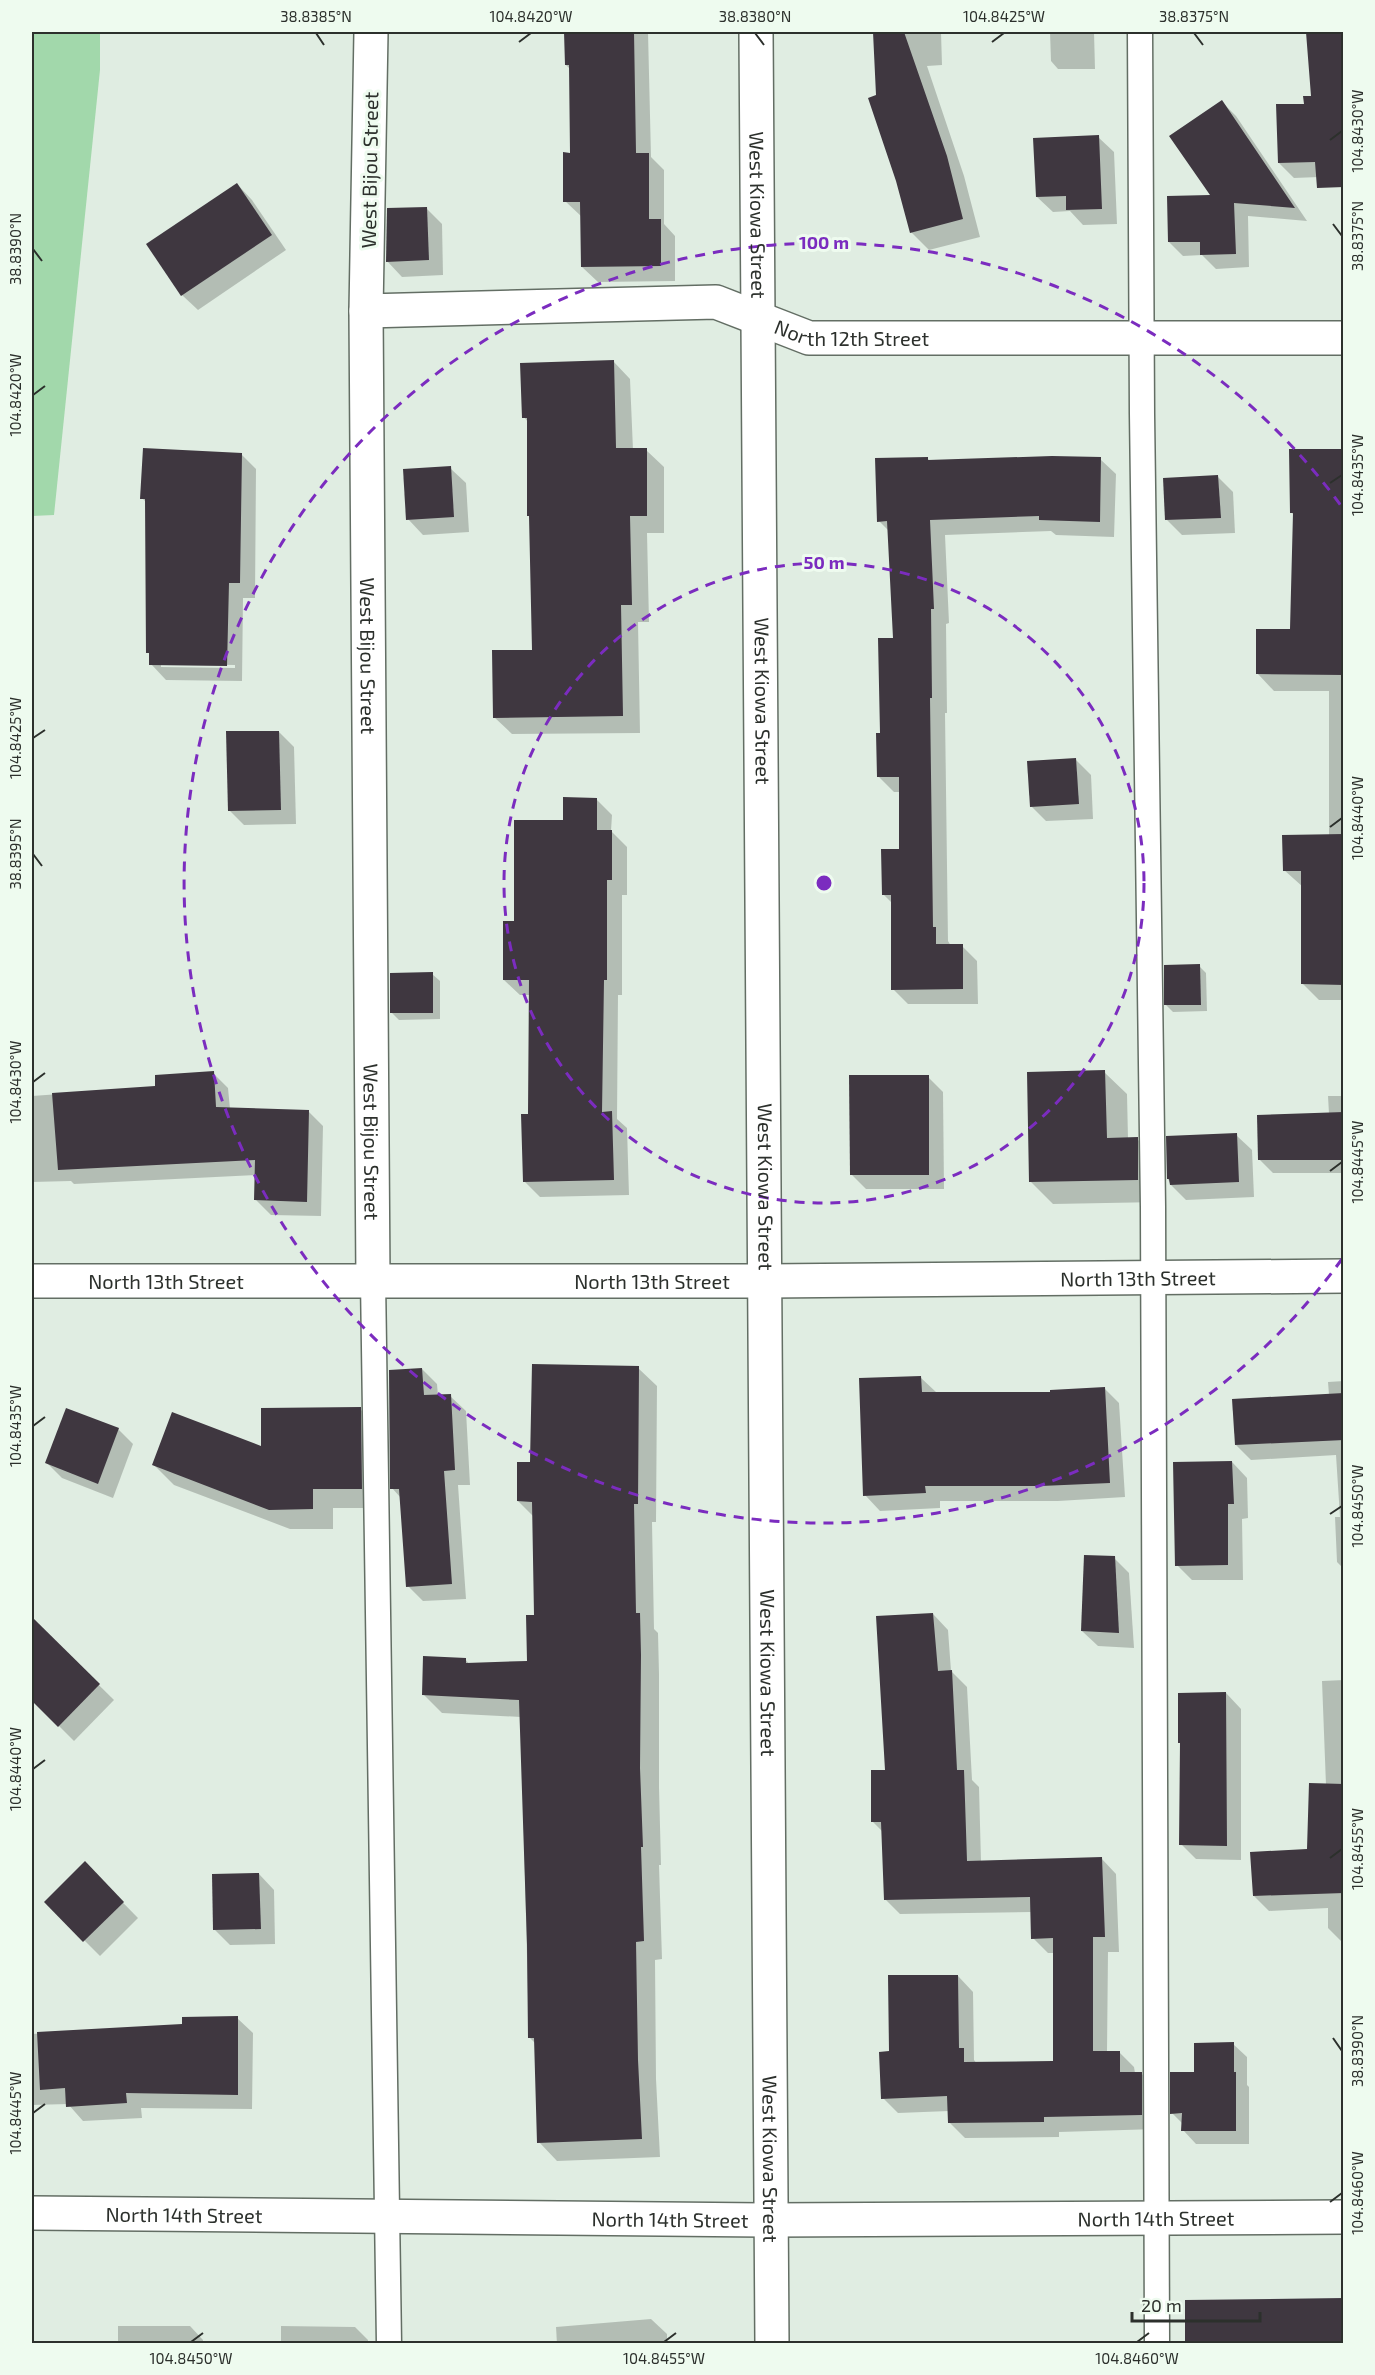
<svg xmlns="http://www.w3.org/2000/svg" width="1375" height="2375" font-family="'Exo 2',sans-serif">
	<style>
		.green { fill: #a2d8ab }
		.shadow { fill: #0003; fill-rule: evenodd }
		.building { fill: #3f3740 }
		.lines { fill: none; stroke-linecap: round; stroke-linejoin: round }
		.lane-casing { stroke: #636e64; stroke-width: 27 }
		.street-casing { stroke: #636e64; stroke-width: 36 }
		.lane { stroke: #fff; stroke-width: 24 }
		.street { stroke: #fff; stroke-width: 33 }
		.ticks { fill: none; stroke: #2c302c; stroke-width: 2 }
		.ring { fill: none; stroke: #7b2cbf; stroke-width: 3; stroke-dasharray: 10 8 }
		.labels { text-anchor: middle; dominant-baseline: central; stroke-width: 6; stroke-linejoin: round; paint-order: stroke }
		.street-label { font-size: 20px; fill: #2c302c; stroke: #eefbef }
		.centre { fill: #7b2cbf; stroke: #eefbef; stroke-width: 3 }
		.ring-label { font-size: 18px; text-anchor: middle; font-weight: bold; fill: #7b2cbf; stroke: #eefbef; stroke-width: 6; stroke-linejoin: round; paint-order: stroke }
		.neatline { fill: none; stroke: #2c302c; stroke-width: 2 }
		.ticks-label { font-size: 15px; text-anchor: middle; fill: #2c302c }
	</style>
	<rect width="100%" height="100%" fill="#e0ede2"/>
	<!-- green -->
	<polygon class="green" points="32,32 100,32 100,70 54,515 32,516"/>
	<!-- shadow -->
	<g class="shadow">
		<polygon points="565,32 648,32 651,157 664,170 664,224 675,236 675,281 598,282 582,267 582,217 565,201 571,154 570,69 566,65"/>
		<polygon points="875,32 941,32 942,65 927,66 964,176 980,237 929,250 911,232 877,96"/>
		<polygon points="1050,32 1094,32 1095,69 1058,69 1051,61"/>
		<polygon points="1308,32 1344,32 1344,176 1294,178 1279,163 1305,105 1312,97"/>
		<polygon points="1222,102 1236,116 1307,221 1248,216 1249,267 1216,269 1202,255 1183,256 1169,242 1213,196"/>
		<polygon points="1098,137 1114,152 1117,224 1083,225 1070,211 1053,212 1037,197"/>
		<polygon points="237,184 252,200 286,250 198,310 182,295"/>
		<polygon points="426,208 442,224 443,275 402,277 387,261"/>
		<polygon points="613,361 630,379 633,450 646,450 664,467 664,533 647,533 649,622 638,622 640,733 512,734 494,717 534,651 530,517 528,515 528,422 524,417"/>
		<polygon points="1344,451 1344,1000 1319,1000 1302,983 1303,887 1284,870 1329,836 1329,691 1274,691 1258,674 1292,631 1295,516 1291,512"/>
		<path d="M241,454L256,469L255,598H243L242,681L166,680L151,664L150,655L148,652L147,503L142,498ZM161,664L235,665V668L161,667Z"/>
		<polygon points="927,458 930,461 1100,459 1116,474 1114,537 1056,535 1051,531 945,535 949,623 946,624 947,713 945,713 948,941 951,946 962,946 977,961 978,1004 908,1004 893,989 892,903 883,894 901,851 901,792 894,792 879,777 882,735 894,640 889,531 879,521"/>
		<polygon points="450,468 466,483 469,532 423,535 408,519"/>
		<polygon points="1218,477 1233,492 1235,533 1182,535 1167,520"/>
		<polygon points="279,732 294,747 296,824 244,825 229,810"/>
		<polygon points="1075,759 1091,775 1093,819 1046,821 1031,806"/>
		<polygon points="596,799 612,815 611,831 627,847 627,895 622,895 622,995 618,995 617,1119 627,1128 629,1195 540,1197 524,1181 529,1115 530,995 520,995 504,980 515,922 564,821"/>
		<polygon points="1199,966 1206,973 1207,1011 1173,1012 1166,1005"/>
		<polygon points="432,974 440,981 440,1019 399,1020 391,1012"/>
		<polygon points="1104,1072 1127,1094 1128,1139 1137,1139 1160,1161 1160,1202 1053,1204 1031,1182"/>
		<polygon points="213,1073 228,1088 230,1109 308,1111 323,1126 321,1216 271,1215 256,1200 256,1175 74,1184 71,1181 32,1182 32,1096 157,1087"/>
		<polygon points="928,1077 943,1092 944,1189 866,1189 851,1174"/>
		<polygon points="1328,1096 1344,1096 1344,1183 1342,1173 1273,1173 1259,1159 1329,1114"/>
		<polygon points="1236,1135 1252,1150 1254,1197 1186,1200 1171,1185 1168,1179"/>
		<polygon points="638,1368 657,1386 656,1522 652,1522 654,1629 658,1633 659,1674 659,1787 661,1865 659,1865 662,1959 655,1960 656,2079 660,2157 557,2161 539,2142 536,2044 529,2037 521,1717 442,1713 423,1694 465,1659 470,1665 528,1663 536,1617 533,1516 518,1501 532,1464"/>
		<polygon points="422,1369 437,1384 438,1396 450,1396 466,1411 470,1485 458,1485 466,1599 423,1601 408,1586 401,1498 392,1488"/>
		<polygon points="920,1377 936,1392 1052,1394 1104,1388 1119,1403 1125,1497 1058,1501 940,1501 940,1508 880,1511 865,1495"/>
		<polygon points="1344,1381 1344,1569 1337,1562 1335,1517 1340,1517 1336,1455 1251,1460 1236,1445 1329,1395 1328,1382"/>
		<polygon points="360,1409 380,1429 381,1508 333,1508 333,1529 290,1529 174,1485 154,1465 263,1448"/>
		<polygon points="118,1429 133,1444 113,1498 62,1478 47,1463"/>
		<polygon points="1232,1462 1247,1478 1248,1518 1242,1519 1243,1580 1192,1580 1177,1565"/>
		<polygon points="1114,1558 1129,1573 1134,1648 1098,1646 1082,1631"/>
		<polygon points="933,1614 948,1630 951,1671 967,1687 972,1780 979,1787 981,1862 1101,1858 1116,1874 1119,1952 1108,1952 1107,2052 1119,2052 1134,2067 1135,2073 1141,2073 1156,2089 1157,2129 1059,2132 1059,2137 965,2138 950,2123 949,2111 898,2113 883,2098 891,2053 958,1976 973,1992 974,2060 977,2064 1054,2062 1055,1953 1048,1953 1033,1938 1032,1912 900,1914 885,1899 883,1832 872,1821"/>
		<polygon points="42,1629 114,1700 74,1741 32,1699 32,1639"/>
		<polygon points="1344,1680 1344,1943 1343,1943 1328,1928 1328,1908 1269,1911 1254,1896 1309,1851 1326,1785 1322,1681"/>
		<polygon points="1226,1693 1241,1709 1241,1860 1196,1859 1181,1844"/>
		<polygon points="85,1864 138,1918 100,1956 46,1902"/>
		<polygon points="259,1874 274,1890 275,1944 230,1945 214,1929"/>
		<polygon points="237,2018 253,2033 252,2109 141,2108 142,2118 83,2121 68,2104 32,2105 32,2034 183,2025"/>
		<polygon points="1233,2044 1247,2057 1247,2085 1249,2087 1249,2144 1196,2144 1183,2130 1183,2124 1172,2113 1196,2074"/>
		<polygon points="1344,2300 1344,2344 1187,2344 1186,2301"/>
		<polygon points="651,2319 667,2334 667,2344 557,2344 556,2327"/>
		<polygon points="118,2326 190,2326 203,2340 203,2344 118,2344"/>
		<polygon points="281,2326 355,2327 368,2340 368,2344 281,2344"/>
	</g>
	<!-- building -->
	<g class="building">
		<polygon points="564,32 634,32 636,153 649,153 649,219 661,219 661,266 581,267 580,202 563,202 563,152 570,153 569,65 565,65"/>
		<polygon points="873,32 904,32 947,156 963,219 910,233 896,181 868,98 876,95"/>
		<polygon points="1306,32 1344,32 1344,187 1317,188 1315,162 1278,163 1276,104 1304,104 1303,96 1311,96"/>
		<polygon points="1222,100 1295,208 1234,203 1236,254 1200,255 1200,242 1168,242 1167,196 1210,195 1169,136"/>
		<polygon points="1099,135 1102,209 1066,210 1066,196 1036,197 1033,138"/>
		<polygon points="237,183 272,235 181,296 146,244"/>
		<polygon points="427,207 429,260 386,262 387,208"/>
		<polygon points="614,360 616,448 647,448 647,516 630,516 632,605 621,605 623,716 493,718 492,650 532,650 529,516 527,516 527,418 522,418 520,363"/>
		<polygon points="143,448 242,453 240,583 229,583 227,666 149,665 149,653 146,653 145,499 140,499"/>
		<polygon points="1289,449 1344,449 1344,675 1256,674 1256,629 1290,629 1293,513 1290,513"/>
		<polygon points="1052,456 1101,457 1100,522 1039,520 1039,516 930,520 934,609 931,609 932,698 930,698 933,927 936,927 936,944 963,944 963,989 891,990 891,895 882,895 881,849 899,849 899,777 877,777 876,733 880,733 878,638 893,638 887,521 877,522 875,458 928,457 928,460"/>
		<polygon points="451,466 454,517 406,520 403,469"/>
		<polygon points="1218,475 1221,518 1165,520 1163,478"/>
		<polygon points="226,731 279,731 281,810 228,811"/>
		<polygon points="1076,758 1079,804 1030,807 1027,761"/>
		<polygon points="563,797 597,798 597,830 612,830 612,880 607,880 607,980 604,980 602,1112 612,1111 614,1180 523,1182 521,1114 528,1114 529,980 503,980 503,921 514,921 514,820 563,820"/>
		<polygon points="1344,834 1344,985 1301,984 1301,871 1283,871 1282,835"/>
		<polygon points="1200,964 1201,1005 1164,1005 1164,965"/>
		<polygon points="433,972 433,1013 390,1013 390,973"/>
		<polygon points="1105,1070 1107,1138 1138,1137 1138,1180 1029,1182 1027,1072"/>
		<polygon points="214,1071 216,1107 309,1110 307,1202 254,1200 255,1160 58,1170 52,1093 155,1086 155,1075"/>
		<polygon points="849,1075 929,1075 929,1175 850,1175"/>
		<polygon points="1344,1112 1344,1160 1258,1160 1257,1115"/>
		<polygon points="1237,1133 1239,1182 1170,1185 1169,1179 1167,1179 1166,1136"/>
		<polygon points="532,1364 639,1366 638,1504 634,1504 636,1613 640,1613 641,1655 640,1768 643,1847 641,1847 644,1941 636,1942 638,2060 642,2139 537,2143 534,2038 528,2038 527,1944 519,1700 422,1695 423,1656 466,1658 466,1663 527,1661 526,1615 534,1615 532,1502 517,1501 517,1462 530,1462"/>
		<polygon points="422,1368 424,1395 451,1394 455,1470 444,1471 452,1584 406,1587 399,1489 390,1489 389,1370"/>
		<polygon points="921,1376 922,1392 1050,1392 1050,1390 1105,1387 1110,1483 1041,1486 925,1486 926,1493 863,1496 859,1378"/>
		<polygon points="1344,1393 1344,1440 1235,1445 1232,1399"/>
		<polygon points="361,1407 362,1489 313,1489 313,1509 269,1510 152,1465 172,1412 261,1446 261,1408"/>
		<polygon points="66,1408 119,1428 98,1484 45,1463"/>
		<polygon points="1232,1461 1234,1504 1228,1504 1228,1565 1175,1566 1173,1462"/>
		<polygon points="1084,1555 1115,1556 1119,1633 1081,1631"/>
		<polygon points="933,1613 938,1671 952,1670 957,1770 964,1770 967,1861 1102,1857 1105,1937 1093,1937 1093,2051 1120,2051 1120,2072 1142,2072 1142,2115 1044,2117 1044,2122 948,2123 947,2096 881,2099 879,2052 889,2051 888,1975 958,1975 959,2048 964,2048 964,2062 1053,2061 1053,1938 1031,1939 1030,1897 884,1900 881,1822 871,1822 871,1770 885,1770 876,1616"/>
		<polygon points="32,1617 100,1684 58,1727 32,1701"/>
		<polygon points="1226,1692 1227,1846 1179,1845 1180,1743 1178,1743 1178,1693"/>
		<polygon points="1309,1783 1344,1784 1344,1893 1253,1896 1250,1852 1307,1849"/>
		<polygon points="85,1861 124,1902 83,1942 44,1902"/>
		<polygon points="259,1873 261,1929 213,1930 212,1874"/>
		<polygon points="238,2016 238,2095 126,2093 127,2103 66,2107 65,2088 40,2090 37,2032 182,2024 182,2017"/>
		<polygon points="1234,2042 1234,2072 1236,2072 1236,2131 1181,2131 1182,2113 1170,2114 1170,2072 1194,2072 1194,2043"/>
		<polygon points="1344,2298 1344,2343 1185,2343 1185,2300"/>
	</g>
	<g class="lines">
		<defs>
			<g id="lane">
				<polyline points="1140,32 1142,414 1153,1207 1157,2344"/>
				<polyline points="373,1280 389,2344"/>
			</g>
			<g id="street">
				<path id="s1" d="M371,32L366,311L373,1280"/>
				<path id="s2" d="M756,32C767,802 767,1573 772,2344"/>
				<path id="s3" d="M366,311L716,302L809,338H1344"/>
				<path id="s4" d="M32,1281H767L1344,1276"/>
				<path id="s5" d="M32,2213L771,2220L1344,2217"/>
			</g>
		</defs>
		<!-- lane casing -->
		<use href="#lane" class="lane-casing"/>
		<!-- street casing -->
		<use href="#street" class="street-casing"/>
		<!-- lane -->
		<use href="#lane" class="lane"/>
		<!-- street -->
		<use href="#street" class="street"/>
	</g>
	<!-- ticks -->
	<path class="ticks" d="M316,33L324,45M755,33L764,45M1194,33L1203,45M519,42L531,33M992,42L1004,33M1330,140L1342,131M1333,224L1342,236M33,249L42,261M33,395L45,386M1330,483L1342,475M33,738L45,730M1330,827L1342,818M33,854L42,866M33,1082L45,1073M1330,1171L1342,1162M33,1426L45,1417M1330,1514L1342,1506M33,1769L45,1760M1330,1858L1342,1849M1333,2038L1342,2051M33,2113L45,2104M1330,2202L1342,2193M191,2342L203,2333M664,2342L676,2333M1137,2342L1149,2333"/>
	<!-- distance rings -->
	<g class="ring">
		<circle cx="824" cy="883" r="320"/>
		<path d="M1342 1259A640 640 0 1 1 1342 507"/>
	</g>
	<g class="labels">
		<!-- street labels -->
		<g class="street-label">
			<text transform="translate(369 170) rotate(-89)">West Bijou Street</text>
			<text stroke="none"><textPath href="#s2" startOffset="183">West Kiowa Street</textPath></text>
			<text stroke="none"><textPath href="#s3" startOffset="492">North 12th Street</textPath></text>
			<text stroke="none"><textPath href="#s1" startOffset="624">West Bijou Street</textPath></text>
			<text stroke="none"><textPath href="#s2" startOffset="669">West Kiowa Street</textPath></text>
			<text stroke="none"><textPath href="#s1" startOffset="1110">West Bijou Street</textPath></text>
			<text stroke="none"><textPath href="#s2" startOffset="1155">West Kiowa Street</textPath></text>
			<text stroke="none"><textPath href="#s4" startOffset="1106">North 13th Street</textPath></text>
			<text stroke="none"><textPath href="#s4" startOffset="134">North 13th Street</textPath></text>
			<text stroke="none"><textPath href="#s4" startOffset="620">North 13th Street</textPath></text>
			<text stroke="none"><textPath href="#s2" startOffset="1641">West Kiowa Street</textPath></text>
			<text stroke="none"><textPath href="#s2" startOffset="2127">West Kiowa Street</textPath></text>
			<text stroke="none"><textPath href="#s5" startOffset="152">North 14th Street</textPath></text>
			<text stroke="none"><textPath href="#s5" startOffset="1124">North 14th Street</textPath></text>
			<text stroke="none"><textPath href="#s5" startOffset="638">North 14th Street</textPath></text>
		</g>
	</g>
	<circle cx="824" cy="883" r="9" class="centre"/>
	<g class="ring-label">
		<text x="824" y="249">100 m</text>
		<text x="824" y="569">50 m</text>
	</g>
	<!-- border -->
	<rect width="1375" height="2375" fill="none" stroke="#eefbef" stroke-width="66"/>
	<!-- scale -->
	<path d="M1132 2312v9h128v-9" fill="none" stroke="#2c302c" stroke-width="3"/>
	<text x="1141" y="2312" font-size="18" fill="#2c302c" stroke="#eefbef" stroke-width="4.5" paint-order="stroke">20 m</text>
	<rect x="33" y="33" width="1309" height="2309" class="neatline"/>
	<g class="ticks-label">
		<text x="316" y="22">38.8385°N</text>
		<text x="531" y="22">104.8420°W</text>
		<text x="755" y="22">38.8380°N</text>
		<text x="1004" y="22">104.8425°W</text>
		<text x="1194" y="22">38.8375°N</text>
		<text transform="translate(1358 131) rotate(-90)" y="5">104.8430°W</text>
		<text transform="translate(1358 236) rotate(-90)" y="5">38.8375°N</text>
		<text transform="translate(16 249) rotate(-90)" y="5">38.8390°N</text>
		<text transform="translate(16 395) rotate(-90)" y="5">104.8420°W</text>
		<text transform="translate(1358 475) rotate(-90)" y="5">104.8435°W</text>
		<text transform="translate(16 738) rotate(-90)" y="5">104.8425°W</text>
		<text transform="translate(1358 818) rotate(-90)" y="5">104.8440°W</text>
		<text transform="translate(16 854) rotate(-90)" y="5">38.8395°N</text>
		<text transform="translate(16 1082) rotate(-90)" y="5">104.8430°W</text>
		<text transform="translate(1358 1162) rotate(-90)" y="5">104.8445°W</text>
		<text transform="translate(16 1426) rotate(-90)" y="5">104.8435°W</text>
		<text transform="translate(1358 1506) rotate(-90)" y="5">104.8450°W</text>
		<text transform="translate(16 1769) rotate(-90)" y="5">104.8440°W</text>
		<text transform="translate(1358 1849) rotate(-90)" y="5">104.8455°W</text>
		<text transform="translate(1358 2051) rotate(-90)" y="5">38.8390°N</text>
		<text transform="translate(16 2113) rotate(-90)" y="5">104.8445°W</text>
		<text transform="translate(1358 2193) rotate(-90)" y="5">104.8460°W</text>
		<text x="191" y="2364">104.8450°W</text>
		<text x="664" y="2364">104.8455°W</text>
		<text x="1137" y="2364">104.8460°W</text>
	</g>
</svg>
